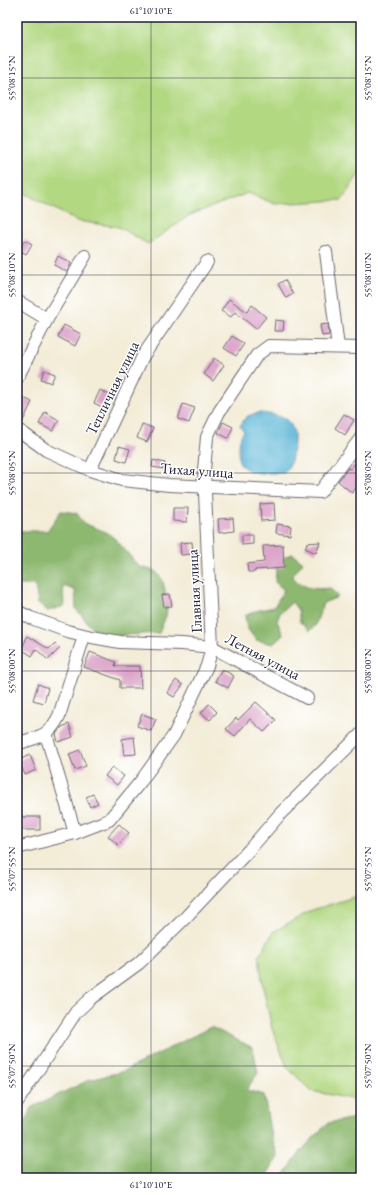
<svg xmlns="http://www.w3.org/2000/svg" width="378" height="1195" font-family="'EB Garamond',serif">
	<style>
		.green { fill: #b2d882; stroke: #6a7d5e }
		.forest { fill: #8db870; stroke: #586d56 }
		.water { fill: #55b3d4; stroke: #3c6a88 }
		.building { fill: #dca4c9 }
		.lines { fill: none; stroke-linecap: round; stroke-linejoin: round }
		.minor-casing { stroke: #6b6972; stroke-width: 14 }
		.minor { stroke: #fff; stroke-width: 12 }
		.ticks { fill: none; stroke: #22223b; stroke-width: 1; stroke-opacity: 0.45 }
		.labels { text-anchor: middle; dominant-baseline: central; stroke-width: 3; stroke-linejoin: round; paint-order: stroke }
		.street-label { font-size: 15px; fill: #22223b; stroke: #fff }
		.neatline { fill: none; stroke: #22223b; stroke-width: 1.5 }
		.ticks-label { font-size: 10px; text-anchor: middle; fill: #22223b }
	</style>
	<rect width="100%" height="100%" fill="#fff"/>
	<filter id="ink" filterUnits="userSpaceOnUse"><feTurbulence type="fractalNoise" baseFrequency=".025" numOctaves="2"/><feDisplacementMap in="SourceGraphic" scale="8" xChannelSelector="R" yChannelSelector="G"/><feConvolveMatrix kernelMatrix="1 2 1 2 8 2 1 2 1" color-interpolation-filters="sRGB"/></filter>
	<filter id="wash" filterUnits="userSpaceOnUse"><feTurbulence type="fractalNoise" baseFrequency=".012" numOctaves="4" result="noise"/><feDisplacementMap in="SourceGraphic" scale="16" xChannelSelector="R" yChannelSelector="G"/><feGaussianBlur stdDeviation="0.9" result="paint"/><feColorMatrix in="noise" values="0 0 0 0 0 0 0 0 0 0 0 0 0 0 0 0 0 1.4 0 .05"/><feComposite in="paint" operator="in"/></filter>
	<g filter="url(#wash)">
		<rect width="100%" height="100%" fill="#f3ecd7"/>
		<!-- green -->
		<g class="green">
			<polygon points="17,17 361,17 361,171 342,200 275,204 248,193 190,215 148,244 119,227 77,221 17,189"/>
			<polygon points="361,895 361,1101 311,1091 287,1067 272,1029 263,987 259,956 273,932 312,910"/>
		</g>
		<!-- forest -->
		<g class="forest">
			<polygon points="61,511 77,513 83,523 106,532 114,538 125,550 138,566 155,571 162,579 168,602 166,616 159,633 109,636 91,627 76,609 75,590 63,586 64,606 48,611 38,604 35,585 17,585 17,531 47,531"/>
			<path d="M293,554L303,562L292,576C303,589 314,590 330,588L338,597L323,603L315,626L309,631L300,622L298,610L292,602L280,613L277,621L283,635L273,644L256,640L247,628L245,616L255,611L274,607L284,590L275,582L277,565L286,556Z"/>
			<polygon points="211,1027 253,1048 258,1073 246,1090 264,1095 270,1131 278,1157 266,1176 266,1178 17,1178 17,1141 31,1108 87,1081 124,1071"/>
			<polygon points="361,1117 361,1178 282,1178 302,1150 328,1123"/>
		</g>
		<!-- water -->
		<path class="water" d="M259,413C286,415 298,421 293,450C291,461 291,465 284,473C270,473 246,477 239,461C238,459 239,454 239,452C239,444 239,437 244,431L240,426C246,416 247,415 259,413Z"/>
		<g id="blocks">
			<!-- building -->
			<g class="building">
				<polygon points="25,240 32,244 26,254 19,250"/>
				<polygon points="58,256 71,263 67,272 54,265"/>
				<polygon points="285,280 293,294 286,298 278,284"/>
				<polygon points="229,299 247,312 252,305 266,317 256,329 235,312 231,317 221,311"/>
				<polygon points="275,320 284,321 283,331 274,331"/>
				<polygon points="328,324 329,335 322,336 320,325"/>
				<polygon points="64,325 81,334 75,346 58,337"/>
				<polygon points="232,336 244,344 236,356 224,348"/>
				<polygon points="214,358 224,365 213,381 204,374"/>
				<polygon points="44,370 55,374 51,383 41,379"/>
				<polygon points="100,390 110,395 104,408 94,403"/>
				<polygon points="22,397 32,402 23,421 17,418 17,406"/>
				<polygon points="183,404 195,408 189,423 178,419"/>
				<polygon points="45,412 59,420 53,431 39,424"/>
				<polygon points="344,414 354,420 345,435 335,428"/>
				<polygon points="223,422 233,427 228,438 218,433"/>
				<polygon points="142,424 153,428 147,442 137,438"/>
				<polygon points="119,446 130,449 126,462 116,459"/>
				<polygon points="361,456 361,481 352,493 338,481 348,468 350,469"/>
				<polygon points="153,460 165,463 164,469 152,467"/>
				<polygon points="274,503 275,520 261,521 260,504"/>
				<polygon points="173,508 188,508 187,522 173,521"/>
				<polygon points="233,518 234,531 219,533 218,519"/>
				<polygon points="277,524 291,526 290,535 276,533"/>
				<polygon points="242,535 253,535 253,544 242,545"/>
				<polygon points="192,542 193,554 181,555 180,543"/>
				<polygon points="320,542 316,553 305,548 307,543"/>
				<polygon points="283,545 284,568 255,570 255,572 248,572 247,564 264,562 263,546"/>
				<polygon points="170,594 172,606 164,607 162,595"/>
				<polygon points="27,636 49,649 55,643 60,648 48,660 36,649 32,656 21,649 26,640 25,639"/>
				<polygon points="90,652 116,662 115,666 140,666 141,688 120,688 120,680 84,667"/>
				<polygon points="222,669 234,676 228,688 215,681"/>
				<polygon points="176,680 183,685 174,697 167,693"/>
				<polygon points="38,684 48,688 44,703 33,700"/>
				<polygon points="256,702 276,720 264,732 250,719 235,736 226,729 236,718 238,720"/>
				<polygon points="209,704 217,712 210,720 201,713"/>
				<polygon points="142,714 156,719 151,731 137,726"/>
				<polygon points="69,724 73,737 58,742 56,734 62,727"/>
				<polygon points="134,737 136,754 124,755 122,739"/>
				<polygon points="80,750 86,766 75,770 69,754"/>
				<polygon points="30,755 36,770 25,775 19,760"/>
				<polygon points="112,767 124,776 117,785 105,776"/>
				<polygon points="93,794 98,803 90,807 86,797"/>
				<rect x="19" y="817" width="21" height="13"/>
				<polygon points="119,824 129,833 118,845 108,836"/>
			</g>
		</g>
	</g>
	<g filter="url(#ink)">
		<use href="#blocks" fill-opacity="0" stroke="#6b6972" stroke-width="1"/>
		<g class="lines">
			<defs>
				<g id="minor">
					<polyline points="326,252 338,347"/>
					<polyline points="17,301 47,319"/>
					<polyline points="17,378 47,319 85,256"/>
					<polyline points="17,429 46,450 90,470 122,480 169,485 320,492 361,438"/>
					<polyline points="90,470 143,356 207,262"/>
					<polyline points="17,611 31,618 67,631 92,637 120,642 182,644 212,647 307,698"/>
					<polyline points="46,734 75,833"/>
					<path d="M17,744C39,736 48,738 59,716L84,636"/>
					<polyline points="17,848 75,833 109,820 141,781 174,735 207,666 212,647 204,470 207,437 219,412 257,355 269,346 361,348"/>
					<polyline points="17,1102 76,1012 91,998 139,963 184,919 249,850 281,813 361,734"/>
				</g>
			</defs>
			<!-- minor casing -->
			<use href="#minor" class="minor-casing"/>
			<!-- minor -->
			<use href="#minor" class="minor"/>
		</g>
	</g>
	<!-- ticks -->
	<path class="ticks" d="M151,17V1178M17,78H361M17,275H361M17,473H361M17,671H361M17,869H361M17,1066H361"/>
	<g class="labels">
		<!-- street labels -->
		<g class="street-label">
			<text transform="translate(112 388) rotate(-64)">Тепличная улица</text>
			<text transform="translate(197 470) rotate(4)">Тихая улица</text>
			<text transform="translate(194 591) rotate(-93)">Главная улица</text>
			<text transform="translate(263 656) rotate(28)">Летняя улица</text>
		</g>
	</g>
	<!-- margin -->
	<rect width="378" height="1195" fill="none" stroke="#fff" stroke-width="44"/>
	<rect x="22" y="22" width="334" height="1151" class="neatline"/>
	<g class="ticks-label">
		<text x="151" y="14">61°10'10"E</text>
		<text transform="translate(11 78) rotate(-90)" y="4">55°08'15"N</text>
		<text transform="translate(367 78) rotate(-90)" y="4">55°08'15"N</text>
		<text transform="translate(11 275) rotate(-90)" y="4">55°08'10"N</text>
		<text transform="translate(367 275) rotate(-90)" y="4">55°08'10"N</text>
		<text transform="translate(11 473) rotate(-90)" y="4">55°08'05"N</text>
		<text transform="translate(367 473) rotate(-90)" y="4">55°08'05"N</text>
		<text transform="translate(11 671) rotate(-90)" y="4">55°08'00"N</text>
		<text transform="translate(367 671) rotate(-90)" y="4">55°08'00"N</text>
		<text transform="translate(11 869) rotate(-90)" y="4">55°07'55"N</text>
		<text transform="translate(367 869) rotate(-90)" y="4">55°07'55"N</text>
		<text transform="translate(11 1066) rotate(-90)" y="4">55°07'50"N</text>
		<text transform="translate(367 1066) rotate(-90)" y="4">55°07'50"N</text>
		<text x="151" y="1188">61°10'10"E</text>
	</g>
</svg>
